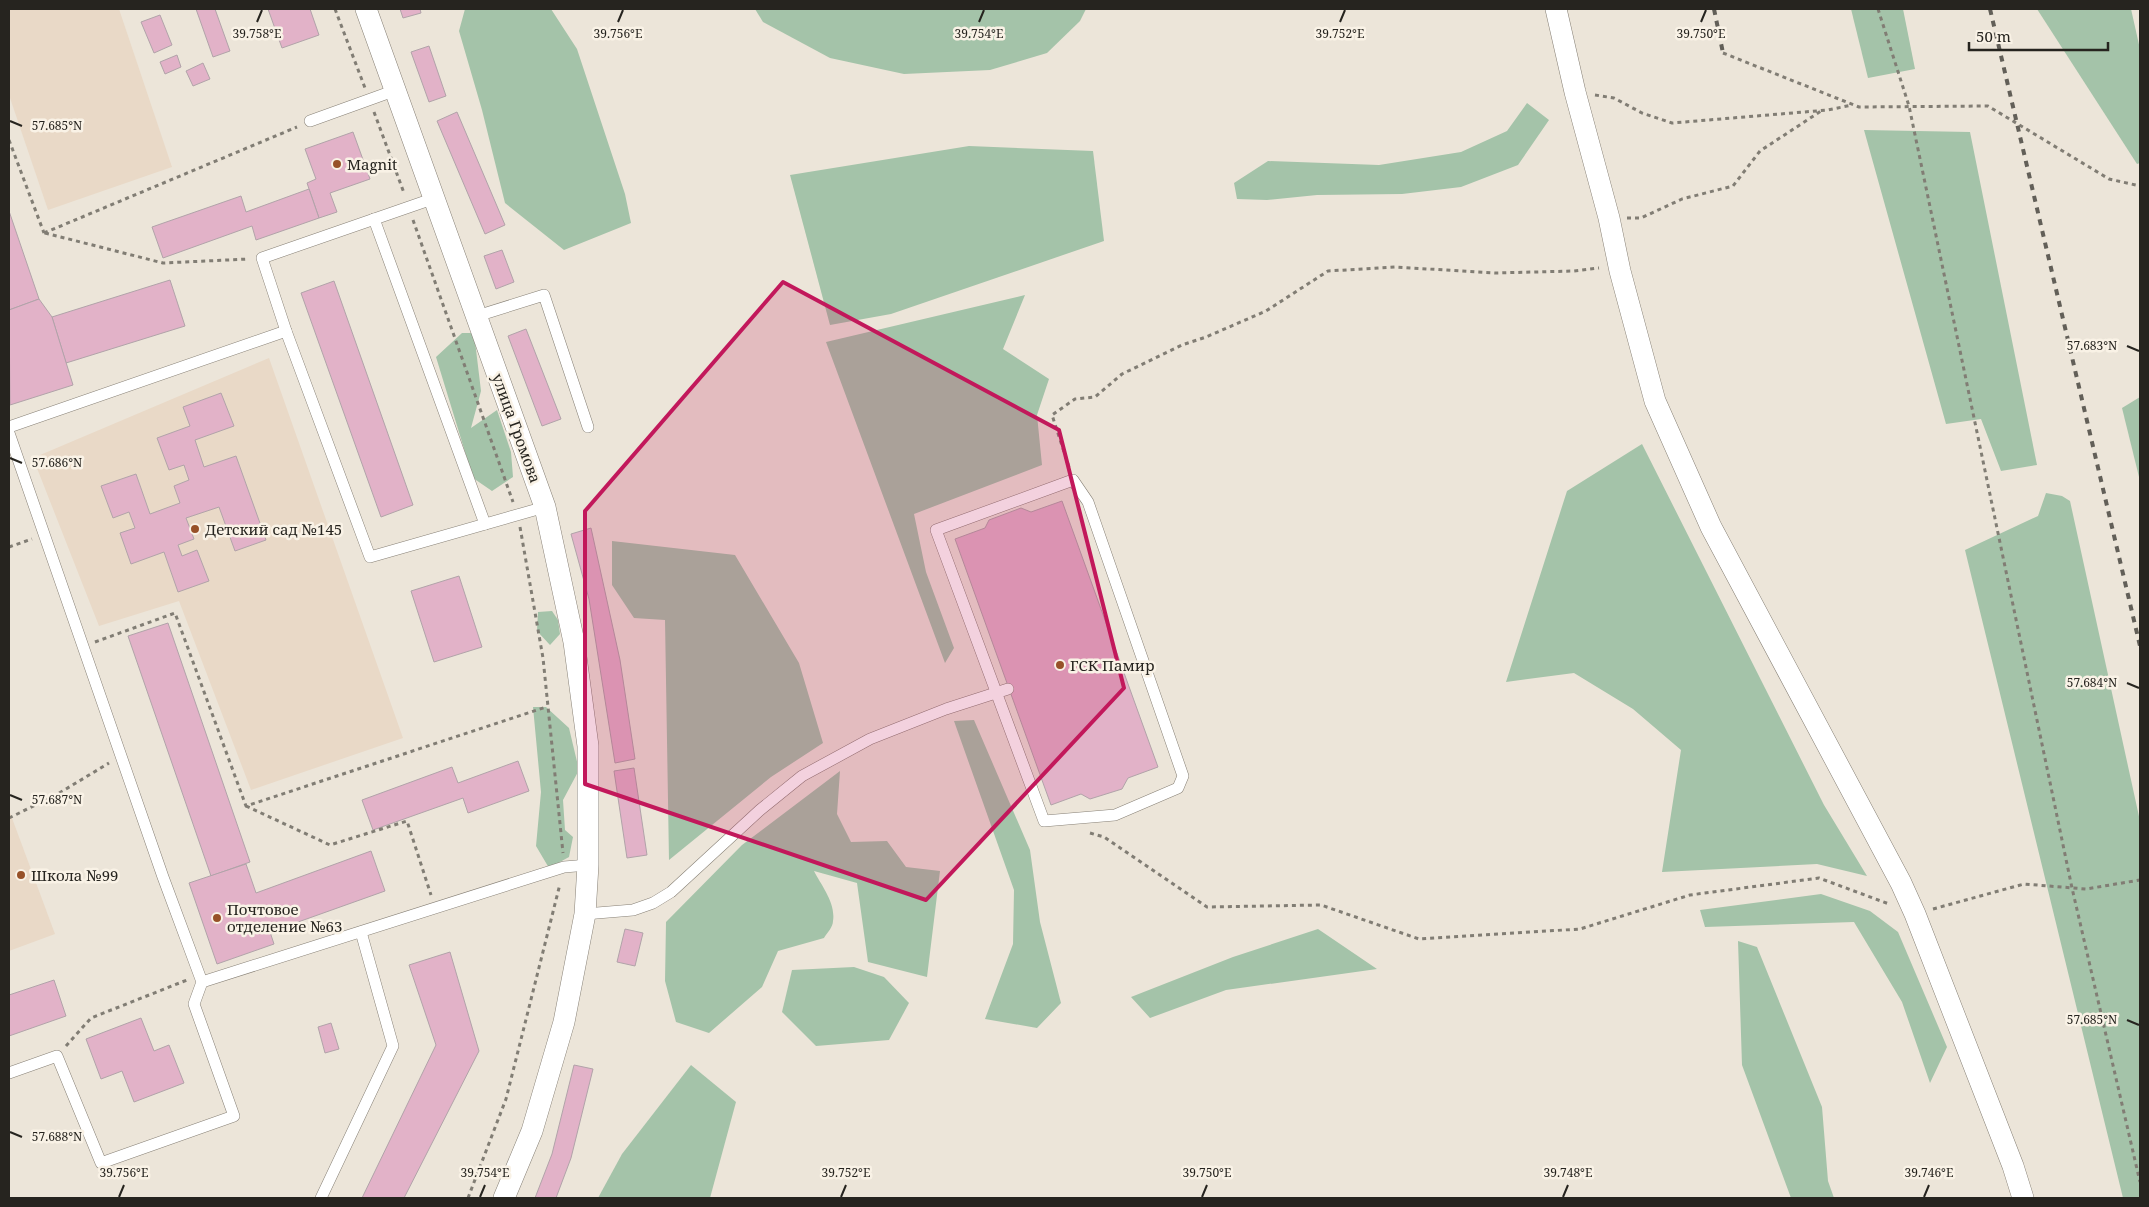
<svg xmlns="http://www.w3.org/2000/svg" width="2149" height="1207" font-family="'Noto Serif',serif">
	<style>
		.education { fill: #e9d9c7 }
		.green { fill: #a4c3a9 }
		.building { fill: #e2b2c8; stroke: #b1a3a9 }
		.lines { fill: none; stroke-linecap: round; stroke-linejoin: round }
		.lane-casing { stroke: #878076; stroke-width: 12 }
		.street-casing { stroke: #878076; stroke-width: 22 }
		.path { stroke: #817d74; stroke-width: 3; stroke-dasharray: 4 4; stroke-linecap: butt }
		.lane { stroke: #fff; stroke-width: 11 }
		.street { stroke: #fff; stroke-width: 21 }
		.rail { stroke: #625f58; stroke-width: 4; stroke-dasharray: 6 6; stroke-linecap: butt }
		.marked { fill: #c2185b; fill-opacity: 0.2; stroke: #c2185b; stroke-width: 4; stroke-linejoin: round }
		.ticks { fill: none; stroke: #26241f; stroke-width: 2 }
		.poi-dot { fill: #975128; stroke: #f9f2e6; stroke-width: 2 }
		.labels { text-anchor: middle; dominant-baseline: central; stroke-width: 5; stroke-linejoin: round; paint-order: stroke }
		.poi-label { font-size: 15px; fill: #26241f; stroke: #f9f2e6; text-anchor: start }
		.street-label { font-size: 15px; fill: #26241f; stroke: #f9f2e6 }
		.ticks-label { font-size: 12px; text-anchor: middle; fill: #26241f; stroke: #f9f2e6; stroke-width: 5; stroke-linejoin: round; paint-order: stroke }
	</style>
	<rect width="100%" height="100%" fill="#ece5d9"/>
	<!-- education -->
	<g class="education">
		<polygon points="9,9 119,9 172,167 48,210 9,95"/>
		<polygon points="269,358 403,738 251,790 179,601 99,626 33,458"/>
		<polygon points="9,810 55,934 9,951"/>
	</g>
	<!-- green -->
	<g class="green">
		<polygon points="465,9 551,9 577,49 625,194 631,223 564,250 505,203 482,110 459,31"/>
		<polygon points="755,9 1086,9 1080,21 1047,53 990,70 904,74 830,58 763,22"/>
		<polygon points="1851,9 1903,9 1915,69 1868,78"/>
		<polygon points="2037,9 2131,9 2140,49 2140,163 2137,164"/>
		<polygon points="1527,103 1549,120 1518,165 1461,187 1402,194 1317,195 1267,200 1237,199 1234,183 1268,161 1379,165 1461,152 1507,131"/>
		<polygon points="1864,130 1970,132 2037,465 2001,471 1981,419 1946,424"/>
		<polygon points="969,146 1093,151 1104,241 891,314 830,325 790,175"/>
		<polygon points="1025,295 1003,349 1049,379 1037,415 1042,465 914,514 926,572 954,648 945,663 826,342"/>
		<polygon points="462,333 474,333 481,391 471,428 497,410 511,452 513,477 492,491 473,478 436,357"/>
		<polygon points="2140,397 2140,481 2122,408"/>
		<polygon points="1642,444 1824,805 1867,876 1817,864 1662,872 1681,750 1633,709 1574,673 1506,682 1567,491"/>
		<polygon points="2046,493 2062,496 2070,501 2140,821 2140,1198 2123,1198 1965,550 2038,516"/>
		<polygon points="612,541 735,555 799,663 823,743 771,777 669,860 665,620 634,618 612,585"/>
		<polygon points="552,611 558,620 560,634 550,645 537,631 538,612"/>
		<polygon points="533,707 546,707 569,728 579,770 563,800 565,830 573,837 569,857 549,868 536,846 541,792"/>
		<polygon points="974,720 1030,850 1040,922 1061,1003 1037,1028 985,1019 1013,944 1014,890 954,721"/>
		<path d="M840,771L837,814L851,842L887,841L906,867L940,871L927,977L868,962L857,883L814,871C821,885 836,903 833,921C833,927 827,933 824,938L778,951L762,987L709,1033L676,1022L665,981L666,922L742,845Z"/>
		<polygon points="1821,894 1870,911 1898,932 1947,1047 1930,1083 1902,1002 1854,922 1705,927 1700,910"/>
		<polygon points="1318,929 1377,969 1226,990 1150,1018 1131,997 1233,957"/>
		<polygon points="1738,941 1757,947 1822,1107 1828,1181 1834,1198 1791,1198 1742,1065"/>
		<polygon points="854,967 884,977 909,1003 889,1040 816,1046 782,1012 792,970"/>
		<polygon points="691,1065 736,1102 710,1198 598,1198 622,1154"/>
	</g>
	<!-- building -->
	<g class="building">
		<polygon points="196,9 215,9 230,51 213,57"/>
		<polygon points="268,9 310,9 319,35 282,48"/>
		<polygon points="400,9 420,9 421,13 403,18"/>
		<polygon points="160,15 172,45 154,53 141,22"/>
		<polygon points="429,46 446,96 429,102 411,52"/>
		<polygon points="177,55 181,67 165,74 160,62"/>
		<polygon points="203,63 210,79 193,86 186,71"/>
		<polygon points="457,112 505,225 485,234 437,121"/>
		<polygon points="353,132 370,179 330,193 337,212 319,218 307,183 316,179 305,149"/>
		<polygon points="309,189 319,218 256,240 252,226 163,258 152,227 241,196 246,212"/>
		<polygon points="9,211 39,299 9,310"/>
		<polygon points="502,250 514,282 496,289 484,256"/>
		<polygon points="170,280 185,326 66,363 52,317"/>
		<polygon points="334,281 413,505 381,517 301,293"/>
		<polygon points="39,299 52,317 73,385 10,405 9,310"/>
		<polygon points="526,329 561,419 542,426 508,336"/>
		<polygon points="221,393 234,426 195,440 204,467 236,456 266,540 235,551 219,507 186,518 194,539 178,545 182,556 197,550 209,581 178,592 164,552 131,564 120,533 135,528 129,512 113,518 101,486 136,474 150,514 180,503 174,486 189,480 184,465 169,470 157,438 190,426 183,407"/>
		<polygon points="1062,501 1158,767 1128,778 1122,789 1090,799 1081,794 1051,805 955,539 985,528 989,520 1021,508 1031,512"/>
		<polygon points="591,528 620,660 635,759 615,763 589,599 571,534"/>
		<polygon points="459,576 482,647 434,662 411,591"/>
		<polygon points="168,623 250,862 211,876 128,636"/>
		<polygon points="518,761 529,791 468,813 463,798 373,830 362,800 452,767 458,783"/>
		<polygon points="634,768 647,855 627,858 614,771"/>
		<polygon points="371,851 385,891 270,932 274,944 217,964 189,883 246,864 256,893"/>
		<polygon points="625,929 643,933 635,966 617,962"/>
		<polygon points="450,952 479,1051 404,1198 362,1198 436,1045 409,965"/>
		<polygon points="54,980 66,1016 9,1036 9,995"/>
		<polygon points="141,1018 154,1051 169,1045 184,1083 134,1102 122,1071 101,1079 86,1039"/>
		<polygon points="331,1023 339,1049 325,1053 318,1027"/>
		<polygon points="574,1065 593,1069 571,1158 556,1198 535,1198 552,1154"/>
	</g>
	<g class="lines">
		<defs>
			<g id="lane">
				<polyline points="310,121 396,90"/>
				<polyline points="374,219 485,524"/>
				<polyline points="477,316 544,295 588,427"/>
				<polyline points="286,331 370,557 545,507"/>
				<polyline points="9,427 286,331 262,258 435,198"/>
				<polyline points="9,433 163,877 202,982 194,1004 234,1116 101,1163 57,1056 9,1073"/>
				<polygon points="1073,480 1088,502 1183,776 1178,788 1115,815 1044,821 936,530"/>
				<polyline points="585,914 633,910 653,903 671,892 760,810 802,776 870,739 946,709 1008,689"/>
				<polyline points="202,982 564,867 588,865"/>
				<polyline points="321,1198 393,1046 361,932"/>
			</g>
			<g id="street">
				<polyline points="366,9 545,507 574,642 588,746 588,865 585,914 564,1022 532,1131 504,1198"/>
				<polyline points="1556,9 1575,92 1609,218 1620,271 1655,401 1711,527 1901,883 1915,914 2013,1166 2023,1198"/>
			</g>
		</defs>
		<!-- lane casing -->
		<use href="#lane" class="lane-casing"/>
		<!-- street casing -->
		<use href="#street" class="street-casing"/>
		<!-- path -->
		<g class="path">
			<polyline points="335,9 365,88"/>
			<polyline points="1878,9 1909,106 2072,888 2140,1182"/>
			<polyline points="1723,53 1859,107 1988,106 2109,179 2140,186"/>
			<polyline points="1595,95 1614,98 1642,113 1672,123 1828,110 1852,105"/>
			<polyline points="374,112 404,193"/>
			<polyline points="9,140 44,233"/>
			<polyline points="1627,218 1641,218 1682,199 1733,186 1760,151 1821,111"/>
			<polyline points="413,220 513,502"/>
			<polyline points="44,233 297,127"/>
			<polyline points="45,233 163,263 248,259"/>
			<polyline points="1069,467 1052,415 1075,399 1095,397 1122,374 1182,345 1206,337 1266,311 1328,271 1395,267 1495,273 1574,271 1599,268"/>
			<polyline points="520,527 543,658 563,853"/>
			<polyline points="9,547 32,539"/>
			<polyline points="95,642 175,613 246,806 546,707"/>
			<polyline points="246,806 330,845 407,821 431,895"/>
			<polyline points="9,818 56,795 109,763"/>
			<polyline points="1090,833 1104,837 1207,907 1321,905 1419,939 1580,929 1690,895 1819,878 1889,904"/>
			<polyline points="1933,909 2024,884 2086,889 2140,880"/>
			<polyline points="66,1046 91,1018 187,980"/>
			<polyline points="468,1198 506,1099 560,884"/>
		</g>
		<!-- lane -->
		<use href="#lane" class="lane"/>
		<!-- street -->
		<use href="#street" class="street"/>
		<!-- rail -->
		<g class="rail">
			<polyline points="1714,9 1723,53"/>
			<polyline points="1990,9 2140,646"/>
		</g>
	</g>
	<!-- marked area -->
	<path class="marked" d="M783,282L1059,430L1124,688L926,900L585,784V511Z"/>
	<!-- ticks -->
	<path class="ticks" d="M257,22L262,10M618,22L623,10M979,22L984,10M1340,22L1345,10M1701,22L1706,10M10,121L22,126M2127,346L2139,351M10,458L22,463M2127,683L2139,688M10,795L22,800M2127,1020L2139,1025M10,1132L22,1137M119,1197L124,1185M480,1197L485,1185M841,1197L846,1185M1202,1197L1207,1185M1563,1197L1568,1185M1924,1197L1929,1185"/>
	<!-- markers -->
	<g class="poi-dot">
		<circle cx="337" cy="164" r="5"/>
		<circle cx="195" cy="529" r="5"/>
		<circle cx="1060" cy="665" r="5"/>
		<circle cx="21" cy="875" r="5"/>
		<circle cx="217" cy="918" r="5"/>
	</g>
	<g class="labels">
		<!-- poi labels -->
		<g class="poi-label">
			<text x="347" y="164">Magnit</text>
			<text x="205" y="529">Детский сад №145</text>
			<text x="1070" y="665">ГСК Памир</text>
			<text x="31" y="875">Школа №99</text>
			<text x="227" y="909">Почтовое<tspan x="227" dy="17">отделение №63</tspan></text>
		</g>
		<!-- street labels -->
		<g class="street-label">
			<text transform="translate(517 428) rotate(70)">улица Громова</text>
		</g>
	</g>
	<g class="ticks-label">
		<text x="257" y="38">39.758°E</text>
		<text x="618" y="38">39.756°E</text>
		<text x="979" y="38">39.754°E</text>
		<text x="1340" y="38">39.752°E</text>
		<text x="1701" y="38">39.750°E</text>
		<text x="57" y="130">57.685°N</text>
		<text x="2092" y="350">57.683°N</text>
		<text x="57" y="467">57.686°N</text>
		<text x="2092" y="687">57.684°N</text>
		<text x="57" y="804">57.687°N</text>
		<text x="2092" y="1024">57.685°N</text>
		<text x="57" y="1141">57.688°N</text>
		<text x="124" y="1177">39.756°E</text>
		<text x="485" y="1177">39.754°E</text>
		<text x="846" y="1177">39.752°E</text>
		<text x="1207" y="1177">39.750°E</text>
		<text x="1568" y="1177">39.748°E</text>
		<text x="1929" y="1177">39.746°E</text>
	</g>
	<!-- border -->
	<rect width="2149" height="1207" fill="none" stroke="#26241f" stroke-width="20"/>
	<!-- scale -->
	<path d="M1969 42v8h139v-8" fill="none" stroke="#26241f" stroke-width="2.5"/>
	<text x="1976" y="42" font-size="15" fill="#26241f" stroke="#f9f2e6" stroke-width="4" paint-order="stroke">50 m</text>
</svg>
